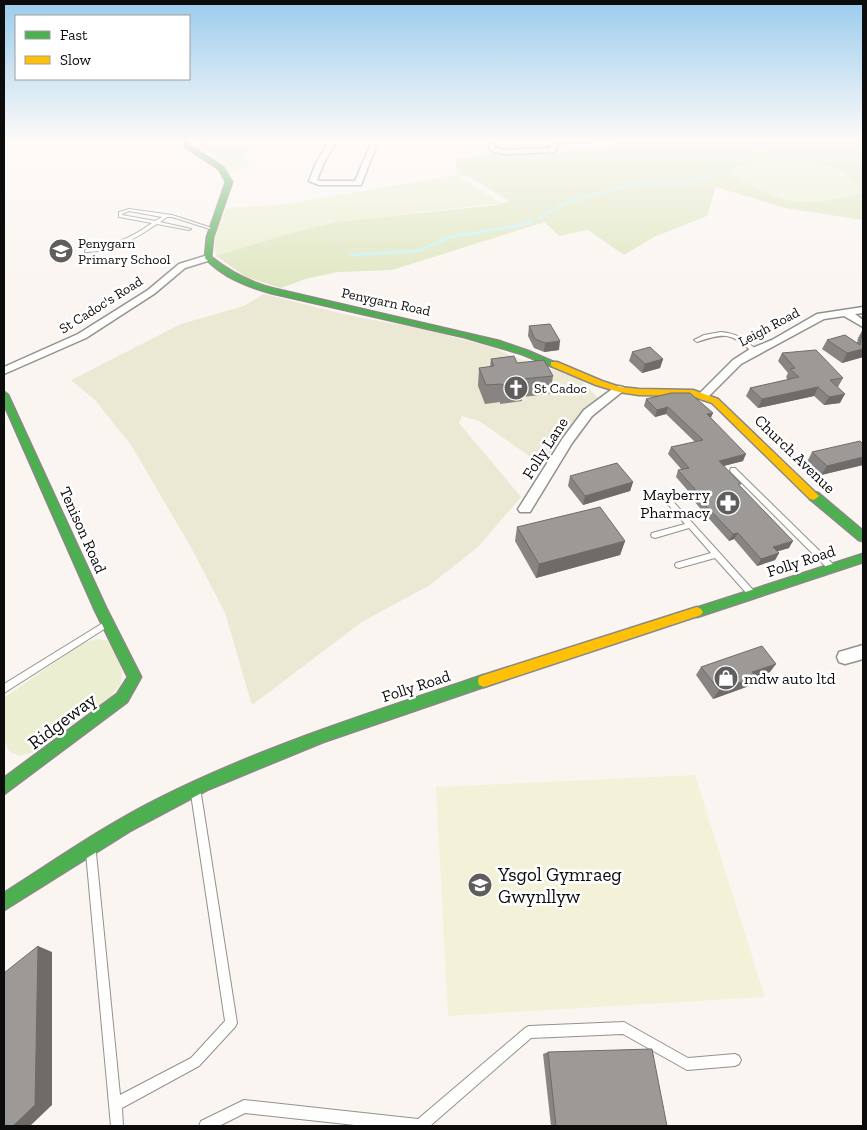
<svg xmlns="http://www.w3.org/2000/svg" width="867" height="1130" font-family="'Zilla Slab',serif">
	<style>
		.green { fill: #ebeed0 }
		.forest { fill: #dde6be }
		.cemetery { fill: #ebe9d4 }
		.pitch { fill: #f3f2d9 }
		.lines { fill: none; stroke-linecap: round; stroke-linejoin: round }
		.stream-far1 { stroke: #c6f1f4; stroke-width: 2.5 }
		.stream { stroke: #c6f1f4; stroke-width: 3 }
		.lane-casing { stroke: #93918f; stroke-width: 2 }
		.street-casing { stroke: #93918f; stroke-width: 3 }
		.fast-casing { stroke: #8a8885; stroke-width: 3 }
		.slow-casing { stroke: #8a8885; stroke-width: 3 }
		.lane { fill: #fefefd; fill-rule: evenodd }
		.street { fill: #fefefd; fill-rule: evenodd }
		.fast { fill: #4caf50; fill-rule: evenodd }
		.slow { fill: #ffc107; fill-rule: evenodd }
		.wall { fill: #878481 }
		.shaded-wall { fill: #6e6b69 }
		.building { fill: #9d9996; stroke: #6e6b69 }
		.labels { text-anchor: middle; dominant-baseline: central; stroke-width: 5; stroke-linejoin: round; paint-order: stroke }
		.far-poi-label { font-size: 14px; fill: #0c0c0c; stroke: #fff; text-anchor: start }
		.far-street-label { font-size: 14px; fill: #0c0c0c; stroke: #fff }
		.street-label { font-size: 16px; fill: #0c0c0c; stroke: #fff }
		.poi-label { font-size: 16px; fill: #0c0c0c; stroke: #fff; text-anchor: end }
		.near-street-label { font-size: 19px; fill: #0c0c0c; stroke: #fff }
		.near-poi-label { font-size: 19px; fill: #0c0c0c; stroke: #fff; text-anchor: start }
	</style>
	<rect width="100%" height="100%" fill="#faf5f0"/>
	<!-- green -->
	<g class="green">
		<polygon points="194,139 236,139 250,151 245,155 250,166 228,172 218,158 197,145"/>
		<path d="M776,159C810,159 838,165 863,189V193C842,199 816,203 794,201C772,199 748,183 729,173L736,166Z"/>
		<path d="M457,175L501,203L335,222L284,235L216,256C212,234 217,226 227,208L288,204Z"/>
		<polygon points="98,639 110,641 122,670 121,684 109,698 34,752 20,756 9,751 4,740 4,698 83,643"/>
	</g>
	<!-- forest -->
	<path class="forest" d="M613,139H863V189C834,160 796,155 757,162C746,164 737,165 729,173C748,183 772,199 794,201C816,203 842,199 863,193V220L785,208L716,187L707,216L654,237L624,255L588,230L559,236L545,222L392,270L338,272L305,279L281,288L246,277L216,256L284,235L335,222L497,205L509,201L468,176L457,175L455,157H473L497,153L615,150L611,144Z"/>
	<!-- cemetery -->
	<g class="cemetery">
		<polygon points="236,139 297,139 250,151"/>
		<polygon points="264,294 347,315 427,330 495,348 511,356 580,379 599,399 568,428 549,455 543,452 535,460 479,421 462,416 459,423 521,497 478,547 430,585 362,622 252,705 225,613 192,549 131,445 95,400 71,380 181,324 244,306"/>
	</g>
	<!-- pitch -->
	<polygon class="pitch" points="695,775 765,997 448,1016 436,787"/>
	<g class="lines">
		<!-- stream-far1 -->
		<g class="stream-far1">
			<polyline points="538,218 572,200 642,182 691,181 723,173 730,161 758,149 773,139"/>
			<polyline points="514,226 531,222"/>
		</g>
		<!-- stream -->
		<polyline class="stream" points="351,255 418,251 450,237 522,225"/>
		<defs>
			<g id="lane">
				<polygon points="584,139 588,139 590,142 588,143 553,143 551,142 553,141 586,141"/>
				<path d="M129,209L172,215L212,228L210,229L172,217H167L160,222L191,229L189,230L157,224C135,239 112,252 85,252V250C115,244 128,240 152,223L119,217V212ZM129,211L162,217L155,221L122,215V214Z"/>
				<path d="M721,332C736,333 747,340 757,351L752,352C731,332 724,333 697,342L694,340L704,335Z"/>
				<polygon points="731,468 735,468 834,565 835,567 834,569 828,569 731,472 730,470"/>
				<polygon points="665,497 669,497 755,592 756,594 755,596 749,596 715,558 679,568 676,567 675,565 676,563 711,553 689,528 655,538 652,537 651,535 652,533 685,524 665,501 664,499"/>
				<polygon points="106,621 109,622 110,624 109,626 4,693 4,684"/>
				<polygon points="196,789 199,791 201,794 237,1023 235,1027 199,1066 122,1108 123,1126 111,1126 86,853 87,849 91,848 95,849 96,853 120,1095 191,1058 225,1021 191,794 193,791"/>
				<polygon points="624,1022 688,1058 735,1054 739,1056 741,1060 739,1064 735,1066 687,1070 623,1034 531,1038 430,1126 364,1126 245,1113 219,1126 199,1126 201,1121 244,1100 418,1119 525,1028 529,1026"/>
			</g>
			<g id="street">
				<polygon points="331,139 337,139 324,163 317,180 320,181 355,181 373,139 379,139 361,185 319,185 309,181 316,163"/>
				<polygon points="487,139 493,139 496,148 505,150 550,148 549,139 555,139 557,144 556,150 553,152 505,154 491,151"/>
				<polygon points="208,255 212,258 211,260 185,268 154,294 86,338 4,374 4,367 78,334 148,290 179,264"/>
				<polygon points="863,307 863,313 855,314 863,320 863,327 844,316 824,319 741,364 707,398 703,400 697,396 733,360 750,349 772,340 817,314"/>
				<polygon points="619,386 623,387 625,389 623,391 592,416 572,443 530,512 520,512 518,509 520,506 563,438 584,410 615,387"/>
				<polygon points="863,645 863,659 845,664 839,662 837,657 839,652"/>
			</g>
			<g id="fast">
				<path d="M184,139H188L189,145L223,167L232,182L213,237L211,257C231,273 250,283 275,289L499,341L528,351L558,364L557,366H551L522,354L464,337L271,293C246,286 223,277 205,258L207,237L226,182L219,169L185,147Z"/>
				<polygon points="4,392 8,395 106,608 141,677 127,702 4,794 4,778 117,694 128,677 94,608 4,404"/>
				<polygon points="814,492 818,493 863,531 863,541 859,540 810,499 809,496 810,493"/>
				<polygon points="863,554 863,562 697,617 693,615 691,612 693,609"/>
				<path d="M484,675L489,677L490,681L489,685L323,742L209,789L130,831L4,910V893C56,860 107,824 162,797C265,746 375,711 484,675Z"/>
			</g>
			<g id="slow">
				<polygon points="551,362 557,362 602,381 620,387 639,389 693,390 718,399 819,496 814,500 810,499 712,403 692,396 639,395 619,392 596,385 551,366"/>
				<polygon points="697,607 701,609 703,612 701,615 484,687 479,685 478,681 479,677 484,675"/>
			</g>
		</defs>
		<!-- lane casing -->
		<use href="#lane" class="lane-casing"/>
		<!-- street casing -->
		<use href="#street" class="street-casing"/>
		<!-- fast casing -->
		<use href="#fast" class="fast-casing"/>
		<!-- slow casing -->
		<use href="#slow" class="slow-casing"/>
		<!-- lane -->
		<use href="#lane" class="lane"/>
		<!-- street -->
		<use href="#street" class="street"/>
		<!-- fast -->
		<use href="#fast" class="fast"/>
		<!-- slow -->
		<use href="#slow" class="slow"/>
	</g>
	<!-- wall -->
	<g class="wall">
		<polygon points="529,326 559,350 544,352 534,348 528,336"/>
		<polygon points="863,329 863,357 842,363 822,349 827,340 857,343 858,338"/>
		<polygon points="632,352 663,359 660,368 642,373 629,361"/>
		<polygon points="782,353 843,378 838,387 840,403 824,405 814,396 758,408 746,396 750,388 788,380 786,377 788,373 778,361"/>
		<polygon points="491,359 517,363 553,376 550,394 522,397 522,401 500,404 500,402 485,404 478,386 479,368 490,367"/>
		<polygon points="646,399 711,418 743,461 723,466 789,548 777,551 779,553 775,560 757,566 734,539 729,541 703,512 695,502 696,500 676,477 678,470 682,470 668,454 671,447 695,442 666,414 655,417 644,406"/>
		<polygon points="863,444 863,465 821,475 807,462 812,452"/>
		<polygon points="570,476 633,482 630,491 583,505 568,486"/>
		<polygon points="517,527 625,541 620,555 536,578 515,541"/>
		<polygon points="701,667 770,672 756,677 749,686 713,699 696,675"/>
		<polygon points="548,1052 667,1126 551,1126 543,1054"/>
		<polygon points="863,1125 863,1126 847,1126"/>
	</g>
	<!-- shaded-wall -->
	<g class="shaded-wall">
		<polygon points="560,341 559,350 544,352 545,343"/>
		<polygon points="863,349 863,357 842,363 847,353"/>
		<polygon points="663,359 660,368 642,373 645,364"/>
		<polygon points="818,387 814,396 758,408 762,399"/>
		<polygon points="845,394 840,403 824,405 829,397"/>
		<polygon points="668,407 666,414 655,417 657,410"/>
		<polygon points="713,413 710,420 707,414"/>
		<polygon points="746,454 743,461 716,468 719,461"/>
		<polygon points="863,457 863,465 821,475 827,466"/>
		<polygon points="633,482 630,491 583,505 585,496"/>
		<polygon points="738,533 734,539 729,541 733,534"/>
		<polygon points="625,541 620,555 536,578 539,564"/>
		<polygon points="793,541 789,548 769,554 773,547"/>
		<polygon points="779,553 775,560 757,566 761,559"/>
		<polygon points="776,664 770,672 746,681 752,672"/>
		<polygon points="756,677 749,686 713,699 719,690"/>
		<polygon points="38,946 52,952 52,1105 30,1126 13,1126"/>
	</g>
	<!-- building -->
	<g class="building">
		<polygon points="550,324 560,341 545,343 535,339 529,326"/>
		<polygon points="863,329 863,349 847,353 827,340 845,335 860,345"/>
		<polygon points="650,347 663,359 645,364 632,352"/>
		<polygon points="816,350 843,378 830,380 845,394 829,397 818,387 762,399 750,388 799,377 790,369 795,368 782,353"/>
		<polygon points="514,356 517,363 544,360 553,376 522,379 524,383 502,385 501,384 486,385 479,368 494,366 491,359"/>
		<polygon points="671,393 690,393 713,413 707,414 746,454 719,461 741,484 738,484 793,541 773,547 779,553 761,559 738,533 733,534 706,506 698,495 700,495 678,470 689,468 671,447 703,440 668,407 657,410 646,399"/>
		<polygon points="860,441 863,444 863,457 827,466 812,452"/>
		<polygon points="617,463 633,482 585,496 570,476"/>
		<polygon points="600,507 625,541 539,564 517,527"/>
		<polygon points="762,646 776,664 752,672 756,677 719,690 701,667"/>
		<polygon points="38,946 35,1105 13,1126 4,1126 4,973"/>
		<polygon points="652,1049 667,1126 556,1126 548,1052"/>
	</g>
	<!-- sky -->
	<linearGradient id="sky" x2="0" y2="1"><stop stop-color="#9acced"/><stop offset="0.47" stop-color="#fdfaf8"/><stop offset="1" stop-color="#fdfaf8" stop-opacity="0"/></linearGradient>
	<rect width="867" height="297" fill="url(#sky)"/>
	<!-- icons -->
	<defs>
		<symbol id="school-disc" viewBox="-11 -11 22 22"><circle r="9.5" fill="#5f5e5c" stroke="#fff"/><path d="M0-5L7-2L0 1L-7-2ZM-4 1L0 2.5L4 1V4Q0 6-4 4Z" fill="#fff"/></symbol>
		<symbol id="church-disc" viewBox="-11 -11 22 22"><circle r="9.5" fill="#5f5e5c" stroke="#fff"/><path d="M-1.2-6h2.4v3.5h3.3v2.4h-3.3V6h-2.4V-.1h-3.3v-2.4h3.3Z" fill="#fff"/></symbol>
		<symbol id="pharmacy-disc" viewBox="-11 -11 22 22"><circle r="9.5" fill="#5f5e5c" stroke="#fff"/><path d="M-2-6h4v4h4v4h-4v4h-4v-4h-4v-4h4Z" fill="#fff"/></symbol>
		<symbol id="shop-disc" viewBox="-11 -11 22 22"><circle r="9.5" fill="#5f5e5c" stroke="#fff"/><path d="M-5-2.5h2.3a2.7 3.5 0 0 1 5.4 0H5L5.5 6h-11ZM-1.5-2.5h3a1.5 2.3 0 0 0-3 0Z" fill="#fff"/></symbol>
	</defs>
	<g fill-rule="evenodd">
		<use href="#school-disc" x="47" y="237" width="28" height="28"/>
		<use href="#church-disc" x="502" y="374" width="28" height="28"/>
		<use href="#pharmacy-disc" x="714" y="489" width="28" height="28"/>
		<use href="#shop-disc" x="712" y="664" width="28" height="28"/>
		<use href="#school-disc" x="466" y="871" width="28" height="28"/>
	</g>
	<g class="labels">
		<!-- far-poi labels -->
		<g class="far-poi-label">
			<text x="78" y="243">Penygarn<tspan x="78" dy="16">Primary School</tspan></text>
			<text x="534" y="388">St Cadoc</text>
		</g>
		<!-- far-street labels -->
		<g class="far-street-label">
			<text transform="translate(386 302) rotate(12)">Penygarn Road</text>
			<text transform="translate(101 305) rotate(-32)">St Cadoc's Road</text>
			<text transform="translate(769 327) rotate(-28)">Leigh Road</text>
		</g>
		<!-- street labels -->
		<g class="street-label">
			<text transform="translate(545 448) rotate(-57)">Folly Lane</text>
			<text transform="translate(795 454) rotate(44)">Church Avenue</text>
			<text transform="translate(83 530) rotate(66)">Tenison Road</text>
			<text transform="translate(801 561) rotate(-18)">Folly Road</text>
			<text transform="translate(416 686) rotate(-18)">Folly Road</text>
		</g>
		<!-- poi labels -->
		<g class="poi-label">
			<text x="710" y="494">Mayberry<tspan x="710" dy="18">Pharmacy</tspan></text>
			<text x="744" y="678" text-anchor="start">mdw auto ltd</text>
		</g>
		<!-- near-street labels -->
		<g class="near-street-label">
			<text transform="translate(62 721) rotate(-37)">Ridgeway</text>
		</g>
		<!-- near-poi labels -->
		<g class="near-poi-label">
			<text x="498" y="874">Ysgol Gymraeg<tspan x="498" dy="22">Gwynllyw</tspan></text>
		</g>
	</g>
	<!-- border -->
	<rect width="867" height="1130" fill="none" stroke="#0c0c0c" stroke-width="10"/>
	<!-- legend -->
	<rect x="15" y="15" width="175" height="65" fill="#ffffff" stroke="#9e9e9e"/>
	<rect x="25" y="31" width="25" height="8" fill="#4caf50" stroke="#9e9e9e"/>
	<text x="60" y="40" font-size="15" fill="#0c0c0c">Fast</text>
	<rect x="25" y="56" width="25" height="8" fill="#ffc107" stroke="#9e9e9e"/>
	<text x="60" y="65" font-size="15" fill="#0c0c0c">Slow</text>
</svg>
